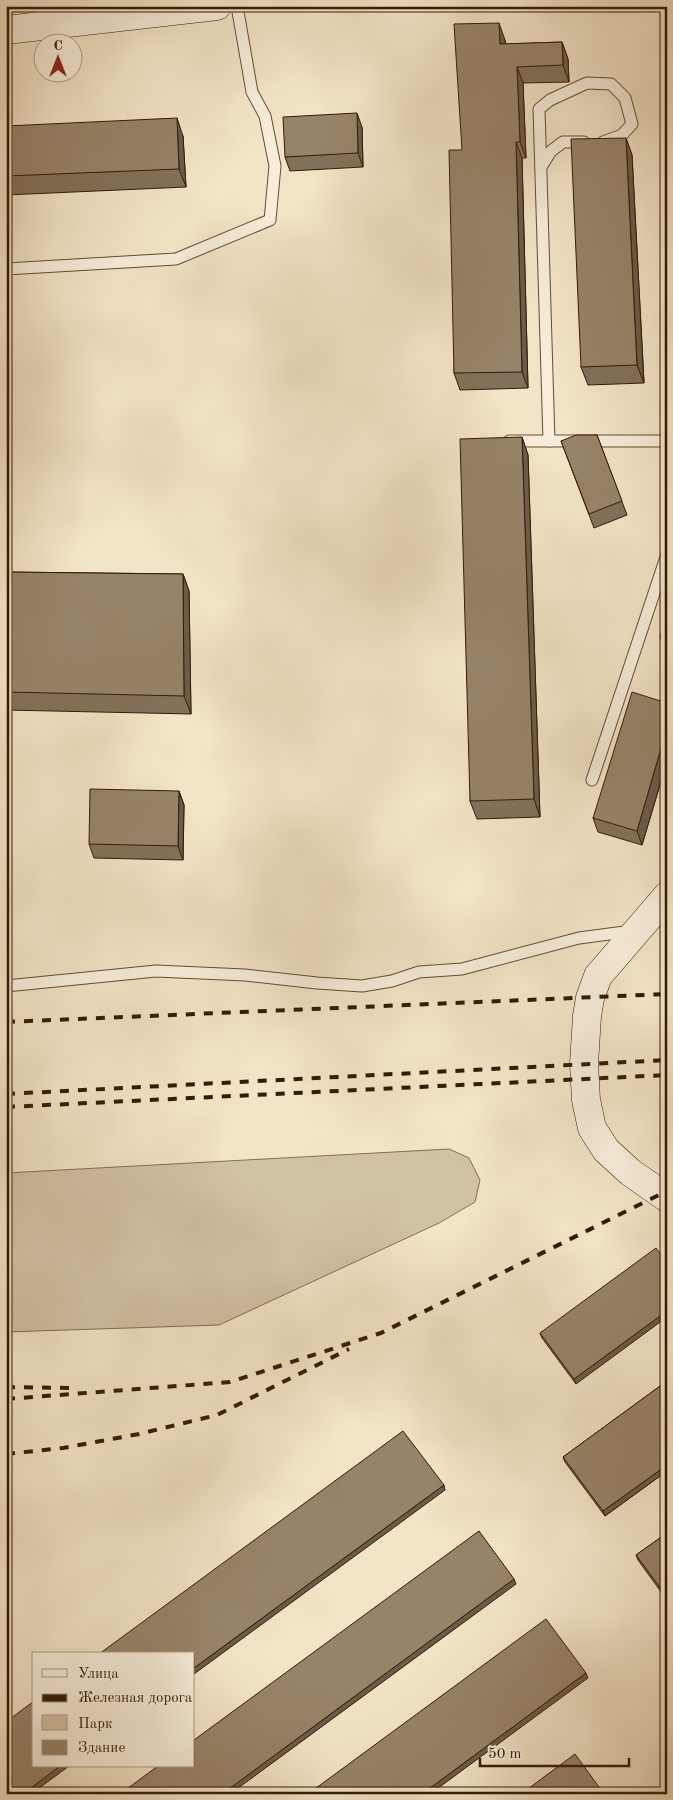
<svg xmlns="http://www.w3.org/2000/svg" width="673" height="1800" font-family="'Old Standard TT',serif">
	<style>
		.green { fill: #d2c2a5; stroke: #846e55 }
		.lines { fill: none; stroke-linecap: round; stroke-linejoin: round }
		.lane-casing { stroke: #644c35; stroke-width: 13 }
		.secondary-casing { stroke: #351a05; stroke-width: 29 }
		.lane { stroke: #f7edda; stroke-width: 11 }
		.secondary { stroke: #f7edda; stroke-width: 28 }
		.rail { stroke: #351a05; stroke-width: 4; stroke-dasharray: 9 9; stroke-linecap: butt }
		.wall { fill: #82715a; stroke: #351a05 }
		.shaded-wall { fill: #6a5c4a; stroke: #351a05 }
		.building { fill: #978369; stroke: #351a05 }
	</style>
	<rect width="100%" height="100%" fill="#f2e4c6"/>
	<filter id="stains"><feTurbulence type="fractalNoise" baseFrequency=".004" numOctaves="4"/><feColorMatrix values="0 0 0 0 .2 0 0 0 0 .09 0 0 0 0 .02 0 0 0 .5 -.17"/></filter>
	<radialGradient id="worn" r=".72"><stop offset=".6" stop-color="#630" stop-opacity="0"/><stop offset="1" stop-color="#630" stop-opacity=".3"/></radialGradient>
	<!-- green -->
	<polygon class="green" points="449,1149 469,1158 480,1180 475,1202 439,1223 219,1325 6,1332 6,1173"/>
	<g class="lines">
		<defs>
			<g id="lane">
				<polyline points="541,167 551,151 563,142 584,142"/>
				<polyline points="6,269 176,259 270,220 275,166 265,116 252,92 237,6"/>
				<polyline points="509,441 667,441"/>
				<polyline points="549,441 539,109 550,100 587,83 611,84 625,98 632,124 622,135 603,142"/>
				<polyline points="592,780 667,554"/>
				<polyline points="6,986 156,971 245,975 317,983 362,986 392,981 419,972 462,969 579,938 632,931"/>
			</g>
			<g id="secondary">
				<polyline points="6,30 217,6"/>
				<polyline points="667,896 598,976 590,998 587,1016 584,1064 586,1100 592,1128 606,1150 630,1172 667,1198"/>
			</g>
		</defs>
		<!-- lane casing -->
		<use href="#lane" class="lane-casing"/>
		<!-- secondary casing -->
		<use href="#secondary" class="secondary-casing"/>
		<!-- lane -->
		<use href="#lane" class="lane"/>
		<!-- secondary -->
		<use href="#secondary" class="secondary"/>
		<!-- rail -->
		<g class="rail">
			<polyline points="6,1022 667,994"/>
			<polyline points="6,1094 667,1060"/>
			<polyline points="6,1107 667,1075"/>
			<polyline points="6,1387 69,1388"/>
			<polyline points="6,1399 230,1382 381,1333 667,1191"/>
			<polyline points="6,1454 63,1448 139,1434 217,1415 349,1349"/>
		</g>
	</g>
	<!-- wall -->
	<g class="wall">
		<polygon points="505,40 506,44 562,42 568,59 569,82 523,83 526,158 522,158 528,388 460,390 454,373 462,150"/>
		<polygon points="6,126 183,136 186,187 6,195"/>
		<polygon points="362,127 363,167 290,171 285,157"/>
		<polygon points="626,138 632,155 644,383 588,385 581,367"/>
		<polygon points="597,435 627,515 594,528 561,441"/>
		<polygon points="522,437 528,455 540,817 477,819 470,801"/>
		<polygon points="6,572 183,574 189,591 191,714 6,710"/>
		<polygon points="667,614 667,655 660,637"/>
		<polygon points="667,703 667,761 642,845 598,832 593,818"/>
		<polygon points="179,791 184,805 183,860 94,858 89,844"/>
		<polygon points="667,1263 576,1384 542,1338 540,1333"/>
		<polygon points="667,1381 667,1471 605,1516 565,1462 563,1457"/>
		<polygon points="667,1533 667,1600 638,1560 636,1555"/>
	</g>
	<!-- shaded-wall -->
	<g class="shaded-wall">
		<polygon points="499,23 505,40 506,61 500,44"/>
		<polygon points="562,42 568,59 569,82 563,65"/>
		<polygon points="517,67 523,83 526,158 520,142"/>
		<polygon points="357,113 362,127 363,167 358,153"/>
		<polygon points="177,118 183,136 186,187 179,169"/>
		<polygon points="626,138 632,155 644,383 637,365"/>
		<polygon points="516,142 522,158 528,388 522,372"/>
		<polygon points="522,437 528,455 540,817 534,799"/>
		<polygon points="183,574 189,591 191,714 184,696"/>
		<polygon points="662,745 667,758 667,761 642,845 637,831"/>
		<polygon points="179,791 184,805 183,860 178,846"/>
		<polygon points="667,1311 667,1317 576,1384 574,1379"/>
		<polygon points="667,1465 667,1471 605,1516 603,1511"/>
		<polygon points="444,1485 445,1490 194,1674 194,1668"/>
		<polygon points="514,1579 516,1584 230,1794 222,1794"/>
		<polygon points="586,1673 588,1678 430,1794 422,1794"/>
		<polygon points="60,1766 69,1766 31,1794 23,1794"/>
	</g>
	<!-- building -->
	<g class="building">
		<polygon points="499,23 500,44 562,42 563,65 517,67 520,142 516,142 522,372 454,373 449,150 462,150 454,24"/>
		<polygon points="357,113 358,153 285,157 283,117"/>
		<polygon points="177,118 179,169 6,176 6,126"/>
		<polygon points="626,138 637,365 581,367 571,139"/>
		<polygon points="576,435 597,435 622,501 589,514 561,441"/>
		<polygon points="522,437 534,799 470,801 460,439"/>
		<polygon points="6,572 183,574 184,696 6,692"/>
		<polygon points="667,614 667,639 660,637"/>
		<polygon points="632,692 667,703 667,747 662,745 637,831 593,818"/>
		<polygon points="90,789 179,791 178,846 89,844"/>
		<polygon points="656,1248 667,1263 667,1311 574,1379 540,1333"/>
		<polygon points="667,1381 667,1465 603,1511 563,1457"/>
		<polygon points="403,1431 444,1485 194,1668 194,1654 99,1654"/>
		<polygon points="479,1531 514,1579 222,1794 120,1794 158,1766 194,1766 194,1740"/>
		<polygon points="667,1533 667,1597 636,1555"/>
		<polygon points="546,1619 586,1673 422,1794 308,1794"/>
		<polygon points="34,1701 34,1766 60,1766 23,1794 6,1794 6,1722"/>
		<polygon points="575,1754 604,1794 521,1794"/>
	</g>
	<!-- margin -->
	<rect width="673" height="1800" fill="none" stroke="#f2e4c6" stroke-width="25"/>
	<rect x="8" y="8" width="658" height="1785" fill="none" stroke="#351a05" stroke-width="2.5"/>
	<rect x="12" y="12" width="648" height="1775" fill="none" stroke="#351a05"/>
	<!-- legend -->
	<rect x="32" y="1652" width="162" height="115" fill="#f7edda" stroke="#a99985"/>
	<rect x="42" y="1669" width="25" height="8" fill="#f7edda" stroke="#a99985"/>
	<text x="78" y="1678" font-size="15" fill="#351a05">Улица</text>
	<rect x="42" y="1694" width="25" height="8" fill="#351a05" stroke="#a99985"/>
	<text x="78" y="1702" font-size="15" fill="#351a05">Железная дорога</text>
	<rect x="42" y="1715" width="25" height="15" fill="#d2c2a5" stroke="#a99985"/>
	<text x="78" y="1728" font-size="15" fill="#351a05">Парк</text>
	<rect x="42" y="1740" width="25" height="15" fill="#978369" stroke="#a99985"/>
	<text x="78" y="1752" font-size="15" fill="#351a05">Здание</text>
	<!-- north arrow -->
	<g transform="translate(58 58)"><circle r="24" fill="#f7edda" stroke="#a99985"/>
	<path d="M0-4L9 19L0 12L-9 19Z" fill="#8f2418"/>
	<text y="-8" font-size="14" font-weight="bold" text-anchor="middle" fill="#351a05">С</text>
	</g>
	<!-- scale -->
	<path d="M480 1758v8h149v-8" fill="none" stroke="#351a05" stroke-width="2.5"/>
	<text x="488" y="1758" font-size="15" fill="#351a05" stroke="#f7edda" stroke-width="4" paint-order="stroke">50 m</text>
	<rect width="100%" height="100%" filter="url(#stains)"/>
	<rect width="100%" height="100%" fill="url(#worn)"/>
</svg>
